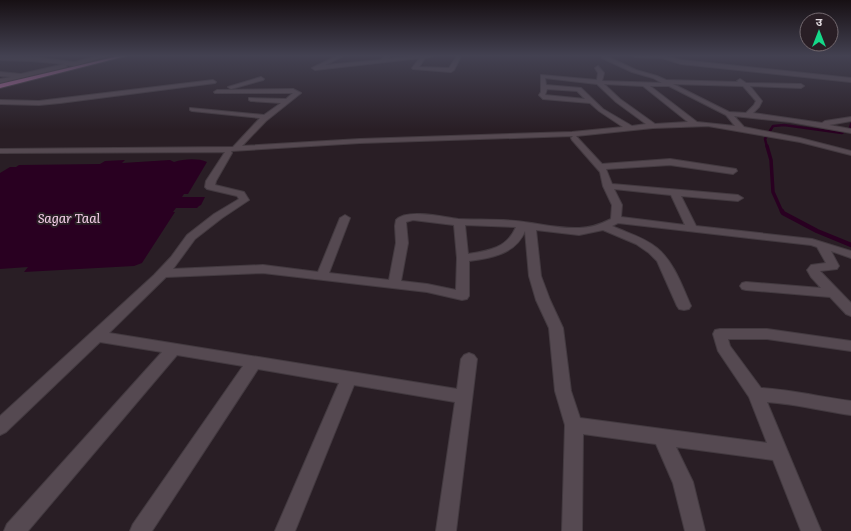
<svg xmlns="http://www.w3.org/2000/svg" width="851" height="531" font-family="Literata,'Noto Sans Devanagari',serif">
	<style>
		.water { fill: #290021 }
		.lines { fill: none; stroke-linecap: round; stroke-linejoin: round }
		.stream-far2 { stroke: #290021; stroke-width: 2.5 }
		.stream-far1 { stroke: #290021; stroke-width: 3.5 }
		.stream { stroke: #290021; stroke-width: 4.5 }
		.minor-casing { stroke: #433a40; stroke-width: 2 }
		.major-casing { stroke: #433a40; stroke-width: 2 }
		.minor { fill: #554951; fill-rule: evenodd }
		.major { fill: #aa6698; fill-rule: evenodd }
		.labels { text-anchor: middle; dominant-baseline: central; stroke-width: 4; stroke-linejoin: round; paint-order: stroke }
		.water-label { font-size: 13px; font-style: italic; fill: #f5cfe9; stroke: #291e25 }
	</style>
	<rect width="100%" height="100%" fill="#291e25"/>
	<!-- water -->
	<path class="water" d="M125,160L122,163L170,160L174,162C184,159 198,158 207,162L188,194H184L182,197H205L201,205L199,206L197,208H176L173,212H175L142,263L134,266L24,272L28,267L0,269V173L10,167H16L19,165L100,164L105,161Z"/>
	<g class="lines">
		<!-- stream-far2 -->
		<polyline class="stream-far2" points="767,147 765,139 773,126 784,125 842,133 850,128 851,124"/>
		<!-- stream-far1 -->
		<polyline class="stream-far1" points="767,146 771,160 773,192 782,212"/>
		<!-- stream -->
		<polyline class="stream" points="782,211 783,213 817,231 851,245"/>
		<defs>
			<g id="minor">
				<polygon points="0,56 32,57 74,62 100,56 107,56 74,66 66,65 67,67 0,83 0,79 11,77 0,76 0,72 21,74 65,64 32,61 0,60"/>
				<polygon points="337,56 343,56 325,65 381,60 385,56 390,56 388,59 414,56 433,56 425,58 419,67 449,68 457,56 461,56 454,70 451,72 413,69 412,68 420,58 315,70 312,68"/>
				<path d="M602,56H606L636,70L657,76L666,80L738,82L737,81L740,79L746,83L801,84L804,86L801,88L750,86L762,101L759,107L753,113L822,123L825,121L851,117V121L829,125L851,129V133L790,122L734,116L744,127L800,138L851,151V155L800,142L708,126L653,128L576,136L602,164L670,159L736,169L737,171L733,174L670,165L606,169L612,184L738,195L743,198L738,201L681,196L696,226L812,239L851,251V258L831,251L839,266L837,269L820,271L851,303V316L846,314L830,297L746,290L742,289L740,286L742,283L746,282L821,288L811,277L807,270L811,265L826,263L817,247L811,245L618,223L612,226C627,233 644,237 657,248C674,262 682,286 691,306L689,309L684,310L679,309L677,306L657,261L649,253L636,244L603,230L579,235L536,230L541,276L550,300L563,328L571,391L580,418L767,443L749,397L718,351L713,334L715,330L720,329H767L851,341V351L767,339H728L730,346L761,388C791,390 821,397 851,401V415C823,411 796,404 767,402L821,531H801L773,460L676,447L693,482L705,531H685L673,483L656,444L583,434L582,531H562L565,425L555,391L549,328L536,300L529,276L525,231C516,254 491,258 469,261V296L467,299L462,300L427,292L263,273L166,277L109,333L457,389L461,359L464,355L469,353L474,355L477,359L456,531H436L455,402L354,385L295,531H275L339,383L258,369L152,531H130L133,524L243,366L177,355L28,531H4L7,524L162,352L100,342L6,432L0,435V416L154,275L171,257L187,235L214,214L239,199L237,196L207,189L205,187L206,181L225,152L0,153V149L233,147L260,118L192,111L190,110V108L264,115L281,103L251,101L249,100V98L286,99L293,93H215L214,92L217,90L293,89L301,93L266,121L242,146L360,139L572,132L623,127L599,111L590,103L543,99L539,95L541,92V75L597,80L598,73L595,68L598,66L604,73L602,81L662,83L653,78L632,72L602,58ZM545,78L597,84L616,102L646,124L632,126L603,109L581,88L546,85ZM604,84L643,86L688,122L655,124L620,99ZM673,84L743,86L756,101L754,105L746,113L729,112ZM650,86H669L726,115L735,126L697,122ZM547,89L577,91L585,99L545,95ZM573,136L571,138L572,140L600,172L603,186L612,205L611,219C601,224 591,228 579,228C558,229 537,223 516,221C496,219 477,220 458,219C444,217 406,208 396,220L395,226L396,243L389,280L329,273L350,218L345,215L340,218L318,272L263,265L173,269L195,239L222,218L249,200L244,192L215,185L216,181L232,153L231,151L360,143ZM614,189L671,195L685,225L621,217L622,205ZM413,220L454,225L457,258L456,290L427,284L401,281L408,243L406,222ZM465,225L516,227C507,248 489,251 468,254Z"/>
				<polygon points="633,56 664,56 681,60 851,78 851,82 681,64 662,58 635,57"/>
				<polygon points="261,77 264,79 263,80 231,89 228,87"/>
				<polygon points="213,80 216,82 215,83 60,103 39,105 0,104 0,100 39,101"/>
			</g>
			<polygon id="major" points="119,56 126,56 0,88 0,84"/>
		</defs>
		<!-- minor casing -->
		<use href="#minor" class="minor-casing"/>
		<!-- major casing -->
		<use href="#major" class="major-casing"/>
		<!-- minor -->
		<use href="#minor" class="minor"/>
		<!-- major -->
		<use href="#major" class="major"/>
	</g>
	<!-- sky -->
	<linearGradient id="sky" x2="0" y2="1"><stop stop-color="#171014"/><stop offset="0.43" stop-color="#434151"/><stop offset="1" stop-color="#434151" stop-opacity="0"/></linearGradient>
	<rect width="851" height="130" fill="url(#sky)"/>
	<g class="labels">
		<!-- water labels -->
		<g class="water-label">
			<text x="69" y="217">Sagar Taal</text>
		</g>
	</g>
	<!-- north arrow -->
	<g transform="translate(819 32)"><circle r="19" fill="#291e25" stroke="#73696f"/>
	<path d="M0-3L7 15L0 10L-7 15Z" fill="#15d989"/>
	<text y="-6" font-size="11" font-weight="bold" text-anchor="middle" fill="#e1dadf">उ</text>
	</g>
</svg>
